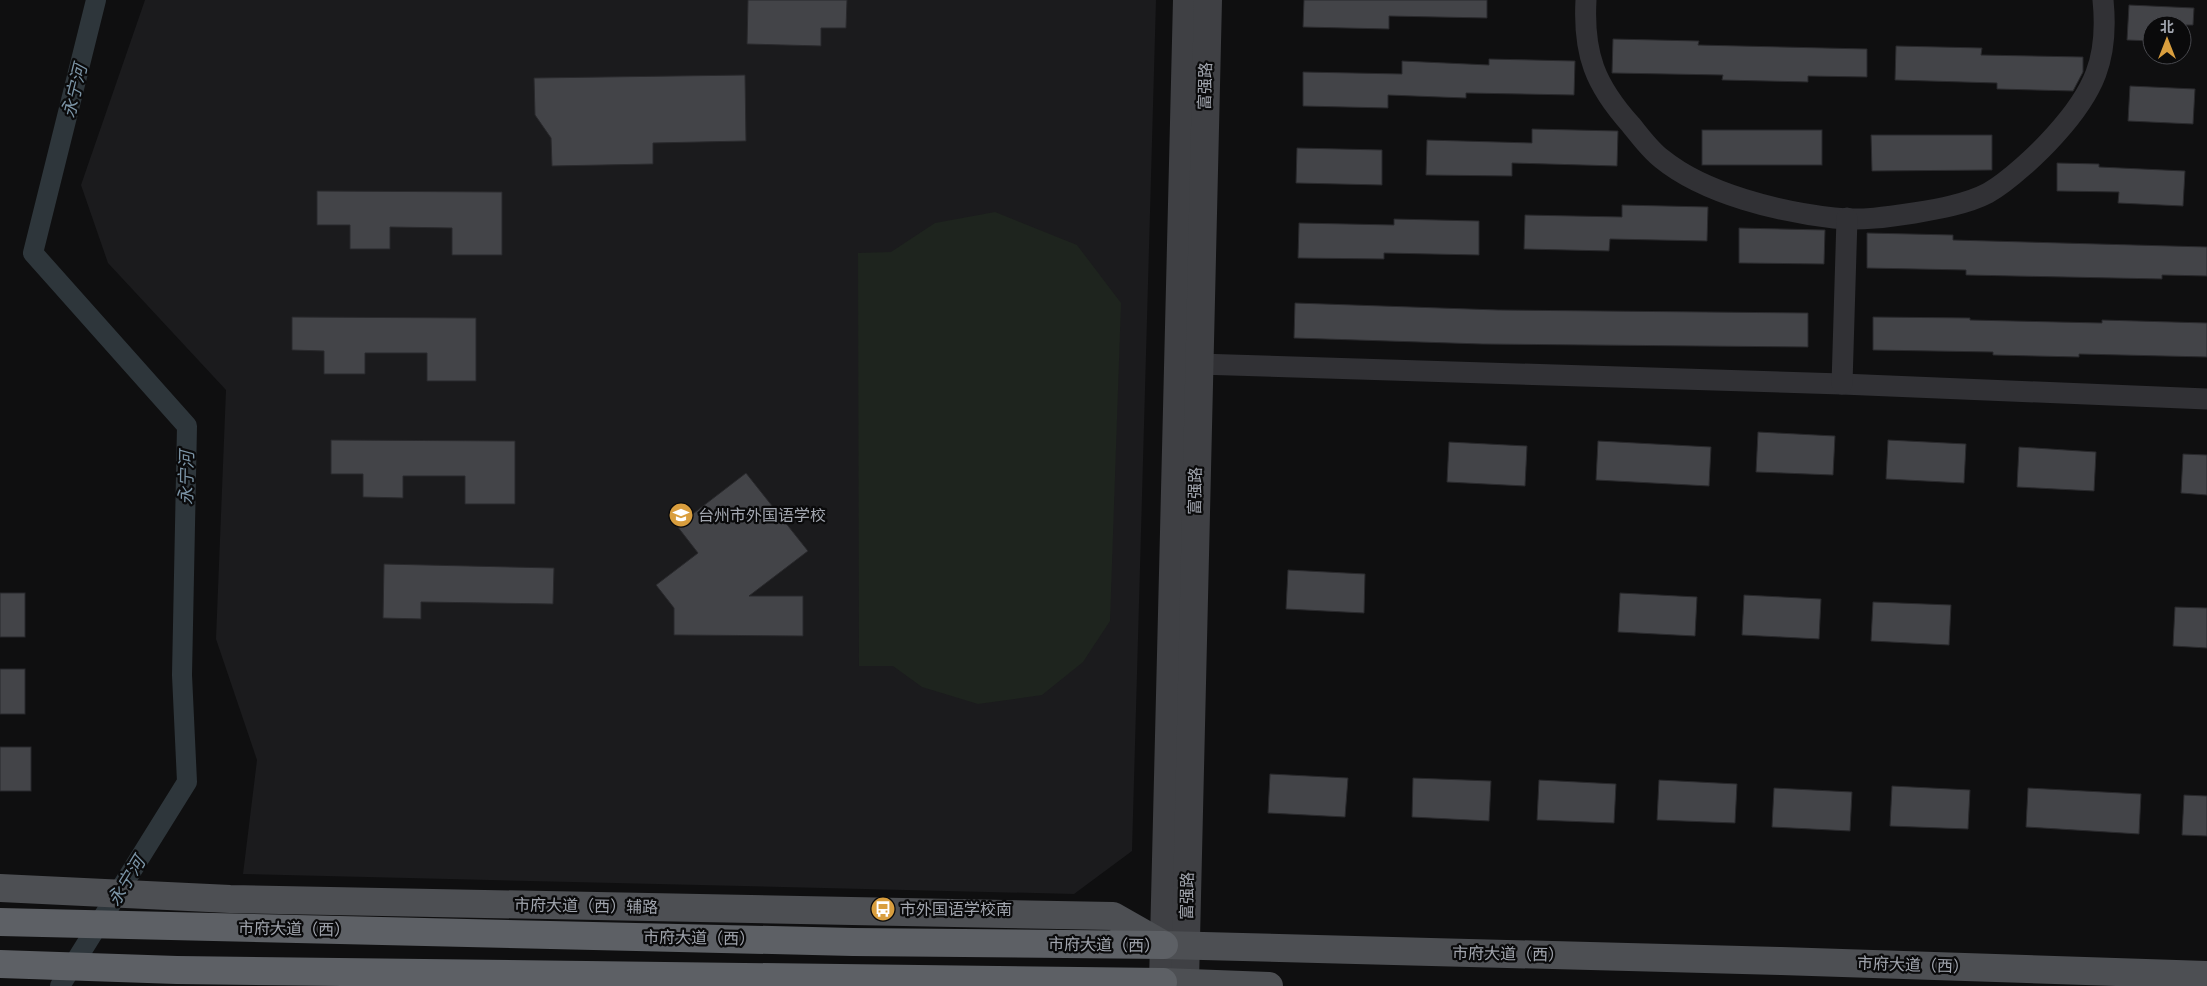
<svg xmlns="http://www.w3.org/2000/svg" width="2207" height="986" font-family="'DejaVu Sans','Noto Sans SC',sans-serif">
	<style>
		.built { fill: #1b1b1d }
		.green { fill: #1e241e }
		.lines { fill: none; stroke-linecap: round; stroke-linejoin: round }
		.canal { stroke: #2e363b; stroke-width: 20 }
		.building { fill: #434448; stroke: #29292c }
		.street { stroke: #313135; stroke-width: 21 }
		.secondary { stroke: #3f4044; stroke-width: 28 }
		.primary { stroke: #4d4f53; stroke-width: 28 }
		.highway { stroke: #5d6065; stroke-width: 28 }
		.labels { text-anchor: middle; dominant-baseline: central; stroke-width: 4.5; stroke-linejoin: round; paint-order: stroke }
		.street-label { font-size: 16px; fill: #a2a6af; stroke: #0a0a0b }
		.poi-label { font-size: 16px; fill: #a2a6af; stroke: #0a0a0b; text-anchor: start }
		.water-label { font-size: 18px; font-style: italic; fill: #7c95a7; stroke: #0a0a0b }
	</style>
	<rect width="100%" height="100%" fill="#0f0f10"/>
	<!-- built -->
	<polygon class="built" points="145,0 1156,0 1132,851 1074,894 243,874 257,760 216,639 226,390 108,263 81,185"/>
	<!-- green -->
	<polygon class="green" points="995,212 1077,245 1121,303 1110,621 1083,662 1042,695 978,704 922,687 893,666 859,666 858,253 891,252 935,223"/>
	<g class="lines">
		<!-- canal -->
		<polyline class="canal" points="60,986 187,782 182,675 187,426 33,253 96,0"/>
	</g>
	<!-- building -->
	<g class="building">
		<polygon points="748,0 847,0 846,28 821,28 821,46 747,44"/>
		<polygon points="1304,0 1487,0 1487,18 1389,16 1389,29 1303,27"/>
		<polygon points="2129,5 2194,8 2193,25 2152,25 2152,41 2127,40"/>
		<polygon points="1613,39 1699,41 1698,45 1867,49 1867,77 1808,76 1808,82 1722,80 1723,75 1612,73"/>
		<polygon points="1896,46 1982,48 1981,55 2083,57 2083,72 2073,91 1997,89 1997,83 1895,80"/>
		<polygon points="1489,59 1575,61 1574,95 1466,93 1466,98 1388,95 1388,108 1303,106 1303,72 1402,74 1402,61 1489,65"/>
		<polygon points="745,75 746,141 653,143 653,164 552,166 551,138 535,115 534,78"/>
		<polygon points="2130,86 2195,89 2193,124 2128,121"/>
		<polygon points="1532,129 1618,131 1617,166 1512,163 1512,176 1426,175 1427,140 1532,143"/>
		<rect x="1702" y="130" width="120" height="35"/>
		<polygon points="1871,135 1992,135 1992,170 1872,171"/>
		<polygon points="1297,148 1382,150 1382,185 1296,183"/>
		<polygon points="2057,163 2099,164 2099,167 2185,171 2183,206 2118,203 2119,192 2057,191"/>
		<polygon points="317,191 502,192 502,255 452,255 452,228 390,227 390,249 350,249 350,225 317,225"/>
		<polygon points="1622,205 1708,207 1707,241 1610,239 1609,251 1524,249 1525,215 1622,217"/>
		<polygon points="1394,219 1479,221 1479,255 1384,253 1384,259 1298,258 1299,223 1394,225"/>
		<polygon points="1739,228 1825,230 1824,264 1739,263"/>
		<polygon points="1867,233 1953,235 1953,240 2207,247 2207,276 2162,275 2162,279 1966,275 1966,270 1867,268"/>
		<polygon points="1295,303 1498,310 1808,313 1808,347 1482,344 1294,338"/>
		<polygon points="292,317 476,318 476,381 427,381 427,353 365,353 365,374 324,374 324,351 292,350"/>
		<polygon points="1873,317 1970,318 1970,320 2102,323 2102,320 2207,323 2207,357 2079,354 2079,357 1993,355 1993,352 1873,350"/>
		<polygon points="1758,432 1835,436 1833,475 1756,472"/>
		<polygon points="331,440 515,441 515,504 465,504 465,476 403,476 403,498 363,497 363,474 331,474"/>
		<polygon points="1888,440 1966,444 1964,483 1886,479"/>
		<polygon points="1598,441 1711,447 1709,486 1596,480"/>
		<polygon points="1449,442 1527,446 1525,486 1447,482"/>
		<polygon points="2019,447 2096,452 2094,491 2017,487"/>
		<polygon points="2183,454 2207,455 2207,495 2181,493"/>
		<polygon points="746,473 808,551 749,596 803,596 803,636 674,635 674,608 656,585 698,553 677,526"/>
		<polygon points="384,564 554,568 553,604 421,602 421,619 383,618"/>
		<polygon points="1288,570 1365,574 1364,613 1286,609"/>
		<rect x="0" y="593" width="25" height="44"/>
		<polygon points="1620,593 1697,597 1695,636 1618,632"/>
		<polygon points="1744,595 1821,599 1819,639 1742,635"/>
		<polygon points="1873,602 1951,605 1949,645 1871,641"/>
		<polygon points="2175,607 2207,608 2207,648 2173,646"/>
		<rect x="0" y="669" width="25" height="45"/>
		<rect x="0" y="747" width="31" height="44"/>
		<polygon points="1270,774 1348,778 1345,817 1268,813"/>
		<polygon points="1413,778 1491,781 1489,821 1412,817"/>
		<polygon points="1539,780 1616,784 1614,823 1537,820"/>
		<polygon points="1659,780 1737,784 1735,823 1657,820"/>
		<polygon points="1892,786 1970,790 1968,829 1890,826"/>
		<polygon points="1774,788 1852,792 1850,831 1772,827"/>
		<polygon points="2028,788 2141,794 2139,834 2026,827"/>
		<polygon points="2184,795 2207,796 2207,836 2182,835"/>
	</g>
	<g class="lines">
		<!-- street -->
		<g class="street">
			<path d="M1586,0C1583,54 1595,85 1631,125C1640,136 1650,150 1662,159C1705,194 1780,212 1834,218C1861,221 1888,217 1914,213C1938,209 1967,204 1988,193C2009,181 2039,153 2055,135C2094,92 2109,59 2103,0"/>
			<polyline points="1198,364 1842,384 2207,399"/>
			<polyline points="1842,384 1847,218"/>
		</g>
		<!-- secondary -->
		<g class="secondary">
			<polyline points="1163,982 1187,0"/>
			<polyline points="1185,982 1208,0"/>
		</g>
		<!-- primary -->
		<g class="primary">
			<polyline points="0,888 230,899 1113,916 1164,945 1781,961 2207,975"/>
			<polyline points="1156,986 1163,982 1269,986"/>
		</g>
		<!-- highway -->
		<g class="highway">
			<polyline points="0,922 853,942 1164,945"/>
			<polyline points="0,964 177,970 1163,982"/>
		</g>
	</g>
	<!-- icons -->
	<defs>
		<symbol id="school-disc" viewBox="-11 -11 22 22"><circle r="9.5" fill="#d99e3e" stroke="#0a0a0b"/><path d="M0-5L7-2L0 1L-7-2ZM-4 1L0 2.5L4 1V4Q0 6-4 4Z" fill="#fff"/></symbol>
		<symbol id="bus-disc" viewBox="-11 -11 22 22"><circle r="9.5" fill="#d99e3e" stroke="#0a0a0b"/><path d="M-5-6H5V4H4V6H2V4H-2V6H-4V4H-5ZM-3.5-4V0h7V-4ZM-3.5 1.2v1.5H-2V1.2ZM2 1.2v1.5H3.5V1.2Z" fill="#fff"/></symbol>
	</defs>
	<g fill-rule="evenodd">
		<use href="#school-disc" x="667" y="501" width="28" height="28"/>
		<use href="#bus-disc" x="869" y="895" width="28" height="28"/>
	</g>
	<g class="labels">
		<!-- street labels -->
		<g class="street-label">
			<text transform="translate(1205 86) rotate(-88)">富强路</text>
			<text transform="translate(1195 491) rotate(-89)">富强路</text>
			<text transform="translate(1187 896) rotate(-89)">富强路</text>
			<text transform="translate(586 906) rotate(1)">市府大道（西）辅路</text>
			<text transform="translate(294 929) rotate(1)">市府大道（西）</text>
			<text transform="translate(699 938) rotate(1)">市府大道（西）</text>
			<text transform="translate(1104 945) rotate(1)">市府大道（西）</text>
			<text transform="translate(1508 954) rotate(1)">市府大道（西）</text>
			<text transform="translate(1913 965) rotate(2)">市府大道（西）</text>
		</g>
		<!-- poi labels -->
		<g class="poi-label">
			<text x="698" y="515">台州市外国语学校</text>
			<text x="900" y="909">市外国语学校南</text>
		</g>
		<!-- water labels -->
		<g class="water-label">
			<text transform="translate(74 91) rotate(-76)">永宁河</text>
			<text transform="translate(186 478) rotate(-89)">永宁河</text>
			<text transform="translate(126 881) rotate(-58)">永宁河</text>
		</g>
	</g>
	<!-- north arrow -->
	<g transform="translate(2167 40)"><circle r="24" fill="#0a0a0b" stroke="#47484d"/>
	<path d="M0-4L9 19L0 12L-9 19Z" fill="#d99e3e"/>
	<text y="-8" font-size="14" font-weight="bold" text-anchor="middle" fill="#a2a6af">北</text>
	</g>
</svg>
